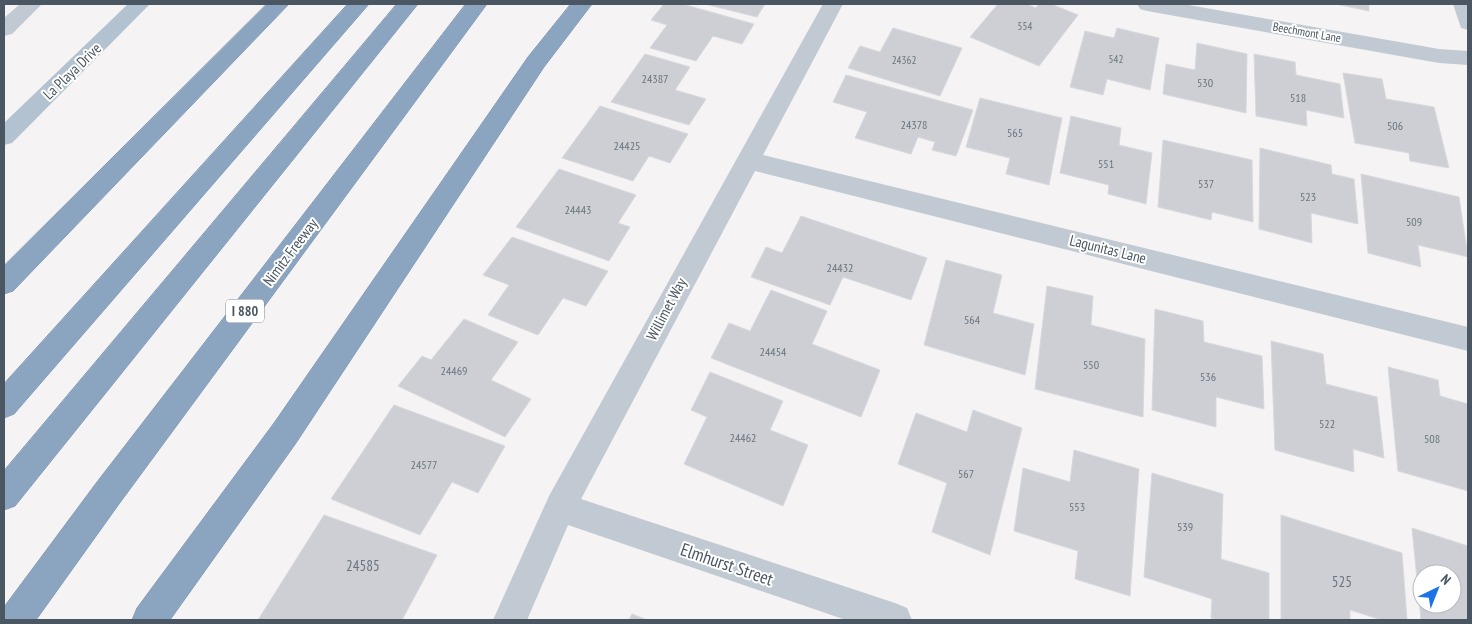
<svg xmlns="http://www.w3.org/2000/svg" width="1472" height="624" font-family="'PT Sans Narrow',sans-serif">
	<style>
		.building { fill: #cdcfd5; stroke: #d7d9de; fill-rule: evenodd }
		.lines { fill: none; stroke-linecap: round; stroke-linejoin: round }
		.highway-casing { stroke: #7690ad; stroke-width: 1 }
		.minor { fill: #c1cad2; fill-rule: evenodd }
		.major { fill: #b3c2d1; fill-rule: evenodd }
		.highway { fill: #8ba5c1; fill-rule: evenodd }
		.labels { text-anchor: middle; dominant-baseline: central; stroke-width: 4; stroke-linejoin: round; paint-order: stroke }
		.far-number-label { font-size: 11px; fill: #6b747e }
		.far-street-label { font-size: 12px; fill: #4a5661; stroke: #fff }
		.number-label { font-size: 12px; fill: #6b747e }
		.shield { fill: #fff; stroke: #808990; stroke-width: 1 }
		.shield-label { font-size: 14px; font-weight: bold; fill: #4a5661 }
		.street-label { font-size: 15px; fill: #4a5661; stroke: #fff }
		.near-number-label { font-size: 15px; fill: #6b747e }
		.near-street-label { font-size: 18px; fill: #4a5661; stroke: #fff }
	</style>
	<rect width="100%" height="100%" fill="#f5f3f3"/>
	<!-- building -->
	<g class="building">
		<polygon points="664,4 682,4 754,24 742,44 713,36 696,61 650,48 667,25 651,20"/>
		<polygon points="705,4 765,4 757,17"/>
		<polygon points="998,4 1026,4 1036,8 1039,4 1051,4 1078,15 1039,66 970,37"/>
		<polygon points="1336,4 1369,4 1369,11"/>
		<polygon points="893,28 962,48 940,96 848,68 860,46 880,52"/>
		<polygon points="1117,28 1159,38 1150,90 1107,79 1103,95 1070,87 1085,31 1114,38"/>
		<polygon points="1197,43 1247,54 1246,113 1163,94 1166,64 1195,70"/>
		<polygon points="645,54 690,67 675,90 706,99 689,125 611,102"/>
		<polygon points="1254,54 1295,62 1296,75 1340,84 1344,118 1306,110 1307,126 1256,116"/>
		<polygon points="1343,73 1382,79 1386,99 1434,107 1449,168 1410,161 1409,153 1355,143"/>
		<polygon points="846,75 973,110 956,156 932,150 935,142 918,137 911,154 855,138 867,112 833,102"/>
		<polygon points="980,98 1062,118 1049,185 1006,174 1010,158 966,147"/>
		<polygon points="600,106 688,134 670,163 649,156 633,181 562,158"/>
		<polygon points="1071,116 1121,128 1119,145 1152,153 1146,204 1108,194 1109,185 1060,173"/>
		<polygon points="1163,140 1252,160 1253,222 1212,212 1211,220 1158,207"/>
		<polygon points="1260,148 1331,165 1332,174 1354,179 1358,224 1311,213 1312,243 1259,229"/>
		<polygon points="559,169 636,195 618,223 630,227 609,261 516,227"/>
		<polygon points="1361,174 1459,197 1468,257 1418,245 1421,267 1368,253"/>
		<polygon points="801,216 927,258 911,300 843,277 830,305 751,277 766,247 782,253"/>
		<polygon points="512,237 608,271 586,306 563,298 538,335 488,315 509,285 483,275"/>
		<polygon points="946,260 1002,275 993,313 1034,324 1025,375 924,345"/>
		<polygon points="1047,286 1093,296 1091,325 1145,339 1143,417 1035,389"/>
		<polygon points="771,290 827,311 812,344 880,370 861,417 711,358 729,323 750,331"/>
		<polygon points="1155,309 1203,321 1204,342 1262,356 1264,409 1216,397 1216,427 1152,410"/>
		<polygon points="464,319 518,342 491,380 531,399 505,437 398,386 422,356 431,360"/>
		<polygon points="1271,341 1323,354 1326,384 1377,397 1384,458 1353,449 1354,472 1275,450"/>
		<polygon points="1388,367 1438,380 1440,396 1468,404 1468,491 1398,471"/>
		<polygon points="710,372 783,401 770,430 808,445 783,506 684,464 707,417 691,410"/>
		<polygon points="394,405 505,446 478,493 452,482 420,535 331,499"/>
		<polygon points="973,410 1022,428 990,555 932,532 947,483 898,464 916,413 967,432"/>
		<polygon points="1074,450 1139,469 1130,596 1075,579 1078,551 1014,531 1023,468 1070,482"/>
		<polygon points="1152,473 1223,494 1221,559 1269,573 1269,620 1217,620 1211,618 1212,599 1144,577"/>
		<polygon points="324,515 437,555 402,620 258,620"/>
		<polygon points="1281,515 1402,553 1407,620 1382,620 1350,610 1350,620 1281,620"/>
		<path d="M1412,528L1468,546V620H1421ZM1422,574H1452V604H1422Z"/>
		<polygon points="632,614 647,620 629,620"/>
	</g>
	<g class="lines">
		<defs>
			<g id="highway">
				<polygon points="267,4 289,4 13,291 4,294 4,266"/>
				<polygon points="348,4 369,4 14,414 4,418 4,384"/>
				<polygon points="397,4 418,4 15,506 4,510 4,471"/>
				<polygon points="466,4 487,4 119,504 36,620 4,620 4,607 97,482"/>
				<polygon points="571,4 592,4 544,67 296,443 170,620 132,620 137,608 274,423 528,57"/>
			</g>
		</defs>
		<!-- highway casing -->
		<use href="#highway" class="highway-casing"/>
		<!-- minor -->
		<g class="minor">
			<polygon points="20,4 42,4 12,34 4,36 4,18"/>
			<polygon points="823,4 843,4 763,155 1468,327 1468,351 755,171 581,499 895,603 907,608 912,620 846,620 568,525 527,620 493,620 549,496"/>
			<polygon points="1137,4 1183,4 1439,49 1468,51 1468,65 1439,63 1147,11 1140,9"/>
			<polygon points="1453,4 1468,4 1468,30 1461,28"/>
		</g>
		<!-- major -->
		<polygon class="major" points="128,4 150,4 12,143 4,145 4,123"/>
		<!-- highway -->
		<use href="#highway" class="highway"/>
	</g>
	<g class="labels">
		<!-- far-number labels -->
		<g class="far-number-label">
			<text x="1025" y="26">554</text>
			<text x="1116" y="59">542</text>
			<text x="904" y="60">24362</text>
		</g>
		<!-- far-street labels -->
		<g class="far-street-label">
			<text transform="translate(1307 32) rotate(10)">Beechmont Lane</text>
		</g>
		<!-- number labels -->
		<g class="number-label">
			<text x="655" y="78">24387</text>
			<text x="1205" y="82">530</text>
			<text x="1298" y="97">518</text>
			<text x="914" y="124">24378</text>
			<text x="1395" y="125">506</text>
			<text x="1015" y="132">565</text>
			<text x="627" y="145">24425</text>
			<text x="1106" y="163">551</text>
			<text x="1206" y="183">537</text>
			<text x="1308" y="196">523</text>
			<text x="578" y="209">24443</text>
			<text x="1414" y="221">509</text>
			<text x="840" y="267">24432</text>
			<text x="972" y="319">564</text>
			<text x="773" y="351">24454</text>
			<text x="1091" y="364">550</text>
			<text x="454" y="370">24469</text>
			<text x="1208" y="376">536</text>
			<text x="1327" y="423">522</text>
			<text x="743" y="437">24462</text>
			<text x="1432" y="438">508</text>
			<text x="424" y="464">24577</text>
			<text x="966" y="473">567</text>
			<text x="1077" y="506">553</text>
			<text x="1185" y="526">539</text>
		</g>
		<!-- shield labels -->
		<rect class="shield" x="226" y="299.5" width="38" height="23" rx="4"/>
		<g class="shield-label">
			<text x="245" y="311">I 880</text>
		</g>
		<!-- street labels -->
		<g class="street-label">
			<text transform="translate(72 71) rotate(-44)">La Playa Drive</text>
			<text transform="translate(1108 249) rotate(14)">Lagunitas Lane</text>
			<text transform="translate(290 252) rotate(-53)">Nimitz Freeway</text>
			<text transform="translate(666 309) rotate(-62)">Willimet Way</text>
		</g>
		<!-- near-number labels -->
		<g class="near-number-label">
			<text x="363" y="565">24585</text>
			<text x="1342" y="581">525</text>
		</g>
		<!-- near-street labels -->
		<g class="near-street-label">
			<text transform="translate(727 564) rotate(19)">Elmhurst Street</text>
		</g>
	</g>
	<!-- border -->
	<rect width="1472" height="624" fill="none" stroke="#4a5661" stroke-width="10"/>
	<!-- north arrow -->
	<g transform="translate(1437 589) rotate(43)"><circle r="24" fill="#ffffff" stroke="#b7bbc0"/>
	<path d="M0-4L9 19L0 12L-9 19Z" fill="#1a73e8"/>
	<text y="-8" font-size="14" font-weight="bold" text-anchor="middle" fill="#4a5661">N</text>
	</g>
</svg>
